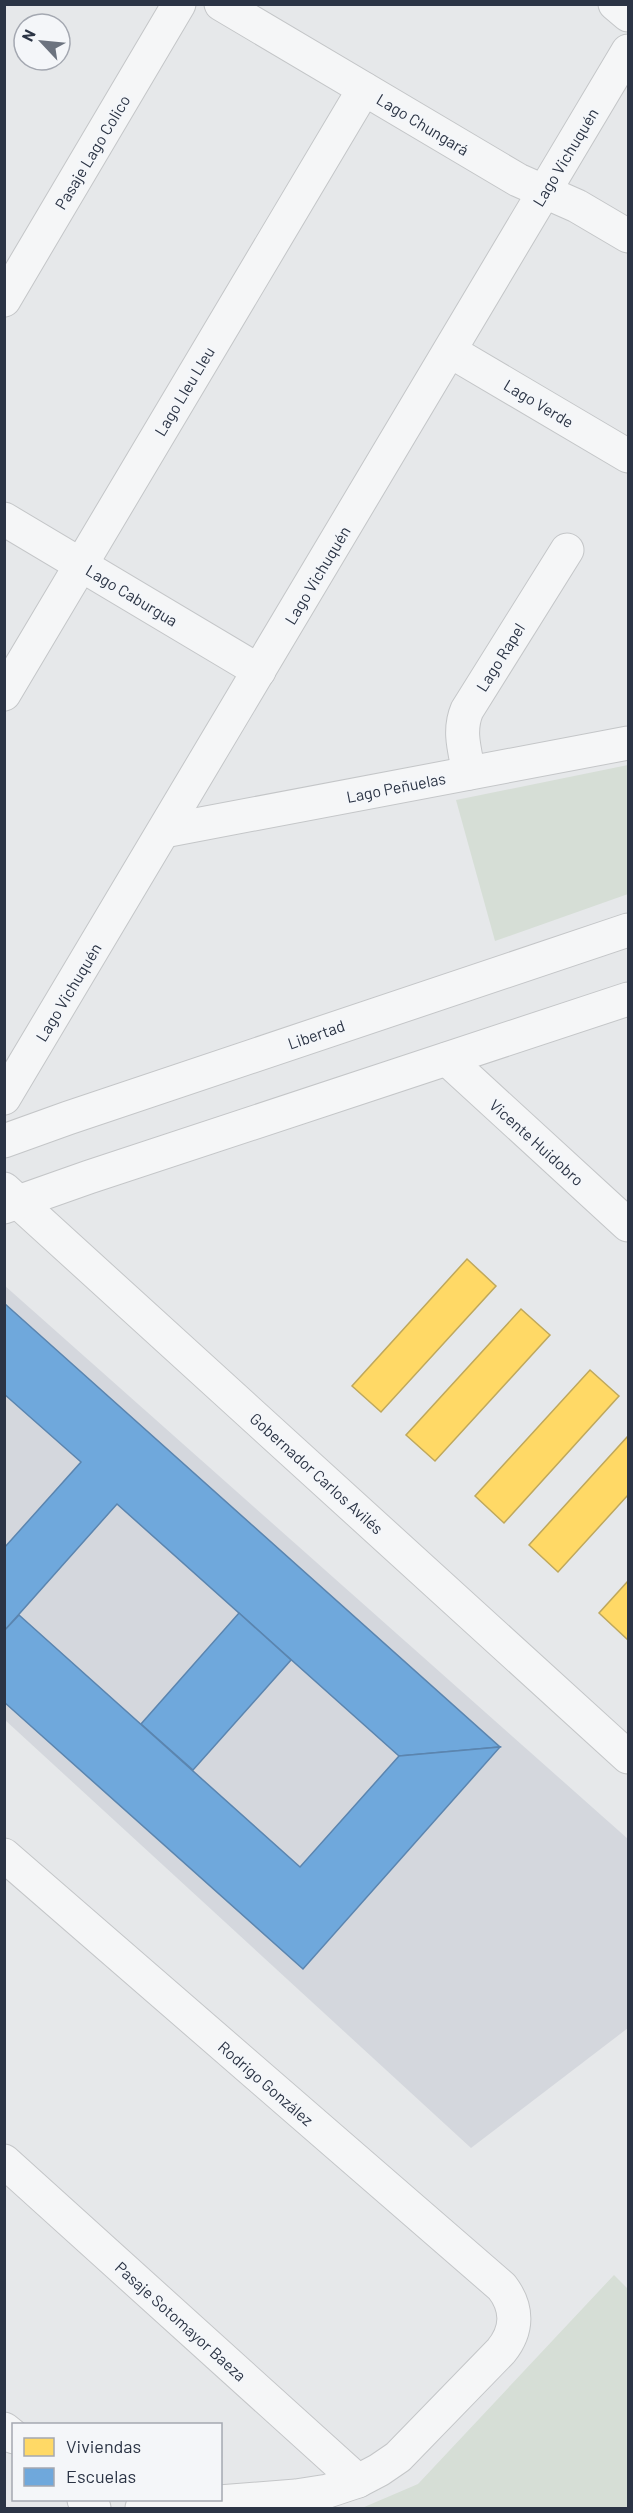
<svg xmlns="http://www.w3.org/2000/svg" width="633" height="2513" font-family="Barlow,sans-serif">
	<style>
		.built { fill: #d4d7dd }
		.green { fill: #d6ded6 }
		.homes { fill: #ffd966; stroke: #bfa85c; stroke-width: 1.5 }
		.schools { fill: #6fa8dc; stroke: #5b85af; stroke-width: 1.5 }
		.lines { fill: none; stroke-linecap: round; stroke-linejoin: round }
		.minor-casing { stroke: #c4c6c8; stroke-width: 35 }
		.tertiary-casing { stroke: #c4c6c8; stroke-width: 35 }
		.minor { stroke: #f5f6f7; stroke-width: 33 }
		.tertiary { stroke: #f5f6f7; stroke-width: 33 }
		.labels { text-anchor: middle; dominant-baseline: central; stroke-width: 6; stroke-linejoin: round; paint-order: stroke }
		.street-label { font-size: 16px; fill: #2b3445; stroke: #f4f6f9 }
	</style>
	<rect width="100%" height="100%" fill="#e6e8ea"/>
	<!-- built -->
	<polygon class="built" points="4,1285 628,1839 628,2028 471,2148 5,1720"/>
	<!-- green -->
	<g class="green">
		<polygon points="628,765 628,894 495,941 456,800"/>
		<polygon points="614,2275 628,2289 628,2508 362,2508 418,2484"/>
	</g>
	<!-- homes -->
	<g class="homes">
		<polygon points="467,1259 496,1286 381,1412 352,1386"/>
		<polygon points="521,1309 550,1335 435,1461 406,1435"/>
		<polygon points="590,1370 619,1396 504,1523 475,1496"/>
		<polygon points="628,1436 628,1495 558,1572 529,1545"/>
		<polygon points="628,1581 628,1640 599,1613"/>
	</g>
	<!-- schools -->
	<g class="schools">
		<polygon points="4,1303 500,1747 399,1756 117,1504 4,1631 4,1548 81,1462 4,1394"/>
		<polygon points="239,1613 291,1660 193,1770 141,1724"/>
		<polygon points="19,1615 300,1867 399,1756 500,1747 303,1969 4,1702 4,1631"/>
	</g>
	<g class="lines">
		<defs>
			<g id="minor">
				<polyline points="221,4 518,180 577,206 628,236"/>
				<polyline points="615,4 628,15"/>
				<polyline points="4,300 179,4"/>
				<polyline points="450,351 628,456"/>
				<polyline points="4,519 259,671"/>
				<polyline points="4,694 364,89"/>
				<path d="M469,773C465,751 458,731 467,710L567,550"/>
				<polyline points="164,831 628,743"/>
				<polyline points="447,1059 628,1225"/>
				<polyline points="4,1098 628,51"/>
				<path d="M4,1855L502,2287C518,2308 518,2330 501,2351L398,2457L379,2470L358,2481L328,2491L296,2496L142,2508"/>
				<polyline points="4,2161 358,2481"/>
				<polyline points="4,2429 14,2437"/>
				<polyline points="84,2500 94,2508"/>
			</g>
			<g id="tertiary">
				<polyline points="4,1141 68,1118 628,930"/>
				<polyline points="4,1189 628,1757"/>
				<polyline points="4,1207 89,1177 628,999"/>
			</g>
		</defs>
		<!-- minor casing -->
		<use href="#minor" class="minor-casing"/>
		<!-- tertiary casing -->
		<use href="#tertiary" class="tertiary-casing"/>
		<!-- minor -->
		<use href="#minor" class="minor"/>
		<!-- tertiary -->
		<use href="#tertiary" class="tertiary"/>
	</g>
	<g class="labels">
		<!-- street labels -->
		<g class="street-label">
			<text transform="translate(423 124) rotate(31)">Lago Chungará</text>
			<text transform="translate(92 152) rotate(-59)">Pasaje Lago Colico</text>
			<text transform="translate(565 157) rotate(-59)">Lago Vichuquén</text>
			<text transform="translate(184 391) rotate(-59)">Lago Lleu Lleu</text>
			<text transform="translate(539 403) rotate(31)">Lago Verde</text>
			<text transform="translate(317 575) rotate(-59)">Lago Vichuquén</text>
			<text transform="translate(132 595) rotate(31)">Lago Caburgua</text>
			<text transform="translate(500 657) rotate(-58)">Lago Rapel</text>
			<text transform="translate(396 787) rotate(-11)">Lago Peñuelas</text>
			<text transform="translate(68 992) rotate(-59)">Lago Vichuquén</text>
			<text transform="translate(316 1034) rotate(-19)">Libertad</text>
			<text transform="translate(537 1142) rotate(42)">Vicente Huidobro</text>
			<text transform="translate(317 1473) rotate(42)">Gobernador Carlos Avilés</text>
			<text transform="translate(266 2083) rotate(41)">Rodrigo González</text>
			<text transform="translate(181 2321) rotate(42)">Pasaje Sotomayor Baeza</text>
		</g>
	</g>
	<!-- border -->
	<rect width="633" height="2513" fill="none" stroke="#2b3445" stroke-width="12"/>
	<!-- legend -->
	<rect x="12" y="2423" width="210" height="78" fill="#f4f6f9" stroke="#a4a8b1" stroke-width="1.5"/>
	<rect x="24" y="2438" width="30" height="18" fill="#ffd966" stroke="#a4a8b1" stroke-width="1.5"/>
	<text x="66" y="2453" font-size="18" fill="#2b3445">Viviendas</text>
	<rect x="24" y="2468" width="30" height="18" fill="#6fa8dc" stroke="#a4a8b1" stroke-width="1.5"/>
	<text x="66" y="2483" font-size="18" fill="#2b3445">Escuelas</text>
	<!-- north arrow -->
	<g transform="translate(42 42) rotate(296)"><circle r="28" fill="#f4f6f9" stroke="#a4a8b1" stroke-width="1.5"/>
	<path d="M0-4.5L10 22L0 15L-10 22Z" fill="#6c737f"/>
	<text y="-9" font-size="16" font-weight="bold" text-anchor="middle" fill="#2b3445">N</text>
	</g>
</svg>
